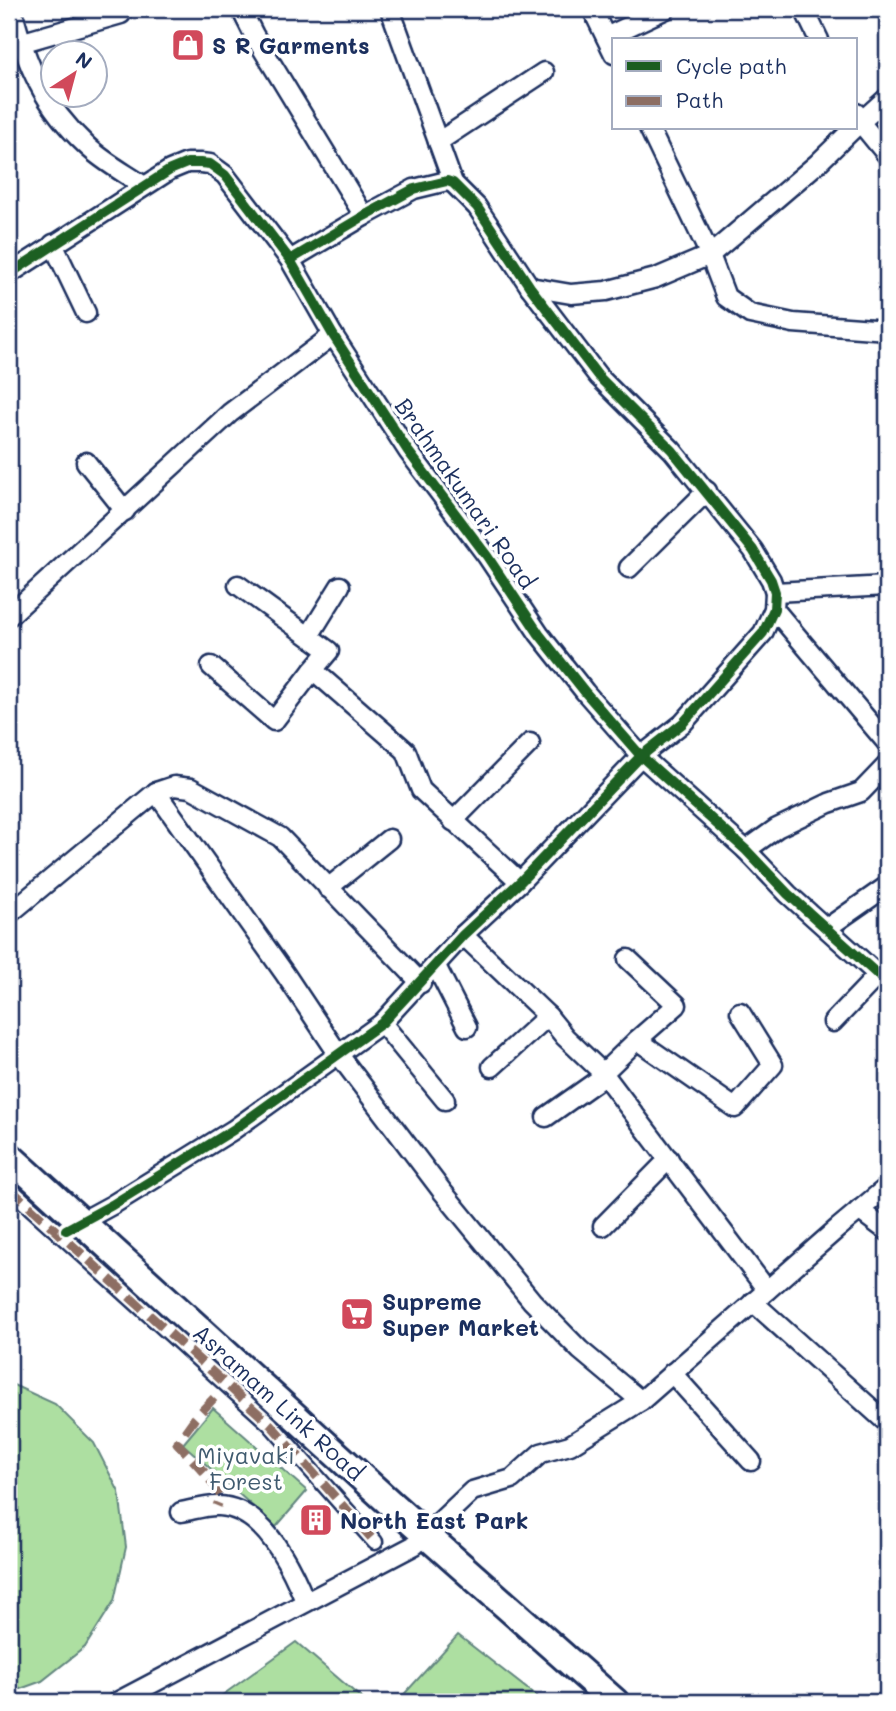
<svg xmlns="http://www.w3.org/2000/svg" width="896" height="1711" font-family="Mali,sans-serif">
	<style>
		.green { fill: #addfa1; stroke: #648780; stroke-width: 2 }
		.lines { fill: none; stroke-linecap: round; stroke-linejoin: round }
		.pedestrian-casing { stroke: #1b2f5e; stroke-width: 19 }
		.minor-casing { stroke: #1b2f5e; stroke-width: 23 }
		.secondary-casing { stroke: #1b2f5e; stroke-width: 32 }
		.pedestrian { stroke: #fff; stroke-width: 14 }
		.minor { stroke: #fff; stroke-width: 18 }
		.secondary { stroke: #fff; stroke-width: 26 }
		.quiet { stroke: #8d6e63; stroke-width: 9; stroke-dasharray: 18 9; stroke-linecap: butt }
		.cycleway-casing { stroke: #fff; stroke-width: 15 }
		.cycleway { stroke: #1b5e20; stroke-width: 10 }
		.labels { text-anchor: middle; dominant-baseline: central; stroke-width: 7; stroke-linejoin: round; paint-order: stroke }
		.poi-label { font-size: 23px; font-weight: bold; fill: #1b2f5e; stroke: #fff; text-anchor: start }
		.street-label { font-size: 23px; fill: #1b2f5e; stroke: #fff }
		.park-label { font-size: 23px; fill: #405b6f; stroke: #fff }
	</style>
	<rect width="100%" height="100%" fill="#fff"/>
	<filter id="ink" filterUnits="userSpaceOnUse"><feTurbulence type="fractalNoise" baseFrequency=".0143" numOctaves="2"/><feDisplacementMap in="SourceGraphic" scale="14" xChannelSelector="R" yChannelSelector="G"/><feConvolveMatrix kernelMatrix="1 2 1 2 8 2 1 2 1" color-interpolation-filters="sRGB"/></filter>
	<g filter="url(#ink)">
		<!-- green -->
		<g class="green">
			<polygon points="9,1383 55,1404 94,1443 119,1492 126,1547 114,1601 85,1647 42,1681 9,1693"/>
			<polygon points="213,1408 307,1491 276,1527 183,1444"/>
			<polygon points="458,1635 544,1702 397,1702"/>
			<polygon points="296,1642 366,1702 213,1702"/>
		</g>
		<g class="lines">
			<defs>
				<polyline id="pedestrian" points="9,1188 270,1424 375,1542"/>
				<g id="minor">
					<path d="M12,9C26,64 43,105 86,145C102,161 125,173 144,186"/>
					<polyline points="241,9 254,35 364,216"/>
					<polyline points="390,9 453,183"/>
					<polyline points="592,9 614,54"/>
					<polyline points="804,9 819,40"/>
					<polyline points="606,37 666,9"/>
					<polyline points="20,43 121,14"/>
					<polyline points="856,113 860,122 887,155"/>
					<polyline points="856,126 887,98"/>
					<polyline points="649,128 710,255 726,297 750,314 793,323 887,330"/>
					<polyline points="438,142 544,72"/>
					<polyline points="53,244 86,313"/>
					<polyline points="9,274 170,170 187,163 200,163 210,164 225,175 290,260 333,335 408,451 487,556 539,634 585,692 641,756 746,850 788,894 887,983"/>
					<polyline points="530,287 571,294 606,291 656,278 710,255 818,163 854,128"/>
					<polyline points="86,462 125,511"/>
					<polyline points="629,568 707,491"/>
					<polyline points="238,585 329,651 313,670"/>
					<polyline points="775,592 887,586"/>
					<polyline points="774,609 887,743"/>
					<polyline points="9,616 230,413 333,335"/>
					<polyline points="309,636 340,586"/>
					<polyline points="211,666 274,721 313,670 406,751 421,790 520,882"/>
					<polyline points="156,792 285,974 339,1055 442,1191 532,1301 580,1350 641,1401"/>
					<polyline points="453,821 530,743"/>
					<polyline points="746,850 777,828 829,803 861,792 887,765"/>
					<polyline points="328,888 389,839"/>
					<polyline points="9,914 156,792 174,786 191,788 280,837 421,983"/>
					<polyline points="827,928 887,886"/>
					<polyline points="463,935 548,1016 565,1037 603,1073 767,1290"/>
					<polyline points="628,959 677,1005 637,1040"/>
					<polyline points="436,966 467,1027"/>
					<polyline points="833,1022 879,974"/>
					<polyline points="382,1023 445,1100"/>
					<polyline points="492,1067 548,1016"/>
					<polyline points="603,1073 637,1040 735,1108 773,1065 740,1012"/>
					<polyline points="546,1117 604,1076"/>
					<polyline points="859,1210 887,1231"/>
					<polyline points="603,1226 669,1159"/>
					<polyline points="66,1230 112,1205 233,1130 382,1023 463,935 520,882 641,756 683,723 763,633 774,609 775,592 771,580 753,550 672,450 598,376 530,287 477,207 453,183 447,181 414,189 364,216 290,260"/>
					<polyline points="753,1302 884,1420"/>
					<polyline points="672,1373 751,1461"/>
					<path d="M181,1512C193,1510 207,1505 219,1506C263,1508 291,1566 305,1601"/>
					<polyline points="117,1702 415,1545 472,1491 512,1479 541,1453 570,1445 641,1401 838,1228 887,1187"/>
				</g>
				<polyline id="secondary" points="9,1156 391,1504 615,1702"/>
			</defs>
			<!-- pedestrian casing -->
			<use href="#pedestrian" class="pedestrian-casing"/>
			<!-- minor casing -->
			<use href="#minor" class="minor-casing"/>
			<!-- secondary casing -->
			<use href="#secondary" class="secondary-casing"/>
			<!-- pedestrian -->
			<use href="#pedestrian" class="pedestrian"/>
			<!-- minor -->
			<use href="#minor" class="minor"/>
			<!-- secondary -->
			<use href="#secondary" class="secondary"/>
			<!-- quiet -->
			<g class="quiet">
				<polyline points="9,1188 270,1424 375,1542"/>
				<polyline points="214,1398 195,1418 177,1443 206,1474 221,1496 217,1506"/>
			</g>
			<defs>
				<g id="cycleway">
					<polyline points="9,274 170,170 187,163 200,163 210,164 225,175 290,260 333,335 408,451 487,556 539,634 585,692 641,756 746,850 788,894 887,983"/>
					<polyline points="66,1230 112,1205 233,1130 382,1023 463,935 520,882 641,756 683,723 763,633 774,609 775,592 771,580 753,550 672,450 598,376 530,287 477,207 453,183 447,181 414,189 364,216 290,260"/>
				</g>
			</defs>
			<!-- cycleway casing -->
			<use href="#cycleway" class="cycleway-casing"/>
			<!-- cycleway -->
			<use href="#cycleway" class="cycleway"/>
		</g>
	</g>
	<!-- icons -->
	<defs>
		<symbol id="shop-square" viewBox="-11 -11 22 22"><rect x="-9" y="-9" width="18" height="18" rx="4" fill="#d1495b" stroke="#fff"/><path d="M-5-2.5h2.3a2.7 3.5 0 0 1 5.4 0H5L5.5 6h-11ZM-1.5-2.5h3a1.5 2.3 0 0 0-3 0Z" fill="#fff"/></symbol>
		<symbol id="supermarket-square" viewBox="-11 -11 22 22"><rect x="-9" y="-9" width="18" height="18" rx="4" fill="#d1495b" stroke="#fff"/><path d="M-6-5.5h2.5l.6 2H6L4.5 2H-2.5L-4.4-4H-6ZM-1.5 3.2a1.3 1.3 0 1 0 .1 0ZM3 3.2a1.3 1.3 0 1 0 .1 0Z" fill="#fff"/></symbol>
		<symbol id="building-square" viewBox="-11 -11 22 22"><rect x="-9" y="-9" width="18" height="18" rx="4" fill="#d1495b" stroke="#fff"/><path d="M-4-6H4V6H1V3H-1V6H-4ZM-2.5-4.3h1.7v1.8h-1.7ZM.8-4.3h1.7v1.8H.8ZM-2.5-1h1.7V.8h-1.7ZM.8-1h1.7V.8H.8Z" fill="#fff"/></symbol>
	</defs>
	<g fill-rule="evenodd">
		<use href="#shop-square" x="169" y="26" width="38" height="38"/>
		<use href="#supermarket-square" x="338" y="1295" width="38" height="38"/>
		<use href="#building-square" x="297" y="1501" width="38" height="38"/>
	</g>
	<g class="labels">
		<!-- poi labels -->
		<g class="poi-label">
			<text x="212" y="45">S R Garments</text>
			<text x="382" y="1301">Supreme<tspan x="382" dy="26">Super Market</tspan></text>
			<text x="340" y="1520">North East Park</text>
		</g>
		<!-- street labels -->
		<g class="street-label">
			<text transform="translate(466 493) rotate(55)">Brahmakumari Road</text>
			<text transform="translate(279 1402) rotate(42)">Asramam Link Road</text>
		</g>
		<!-- park labels -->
		<g class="park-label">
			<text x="246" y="1455">Miyavaki<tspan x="246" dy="26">Forest</tspan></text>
		</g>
	</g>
	<!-- margin -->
	<rect width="896" height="1711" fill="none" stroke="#fff" stroke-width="35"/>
	<rect x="18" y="18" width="861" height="1676" fill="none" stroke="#1b2f5e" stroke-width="2.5" filter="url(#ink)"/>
	<!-- legend -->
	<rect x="612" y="38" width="245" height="91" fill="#ffffff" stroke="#a4acbf" stroke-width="2"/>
	<rect x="626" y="61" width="35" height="10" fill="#1b5e20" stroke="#a4acbf" stroke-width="2"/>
	<text x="676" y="74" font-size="21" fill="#1b2f5e">Cycle path</text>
	<rect x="626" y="96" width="35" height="10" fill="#8d6e63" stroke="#a4acbf" stroke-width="2"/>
	<text x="676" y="108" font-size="21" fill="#1b2f5e">Path</text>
	<!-- north arrow -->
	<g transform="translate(74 74) rotate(36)"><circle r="33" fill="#ffffff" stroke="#a4acbf" stroke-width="2"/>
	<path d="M0-5L12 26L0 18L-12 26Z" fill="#d1495b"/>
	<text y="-10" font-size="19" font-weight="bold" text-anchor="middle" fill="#1b2f5e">N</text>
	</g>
</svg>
